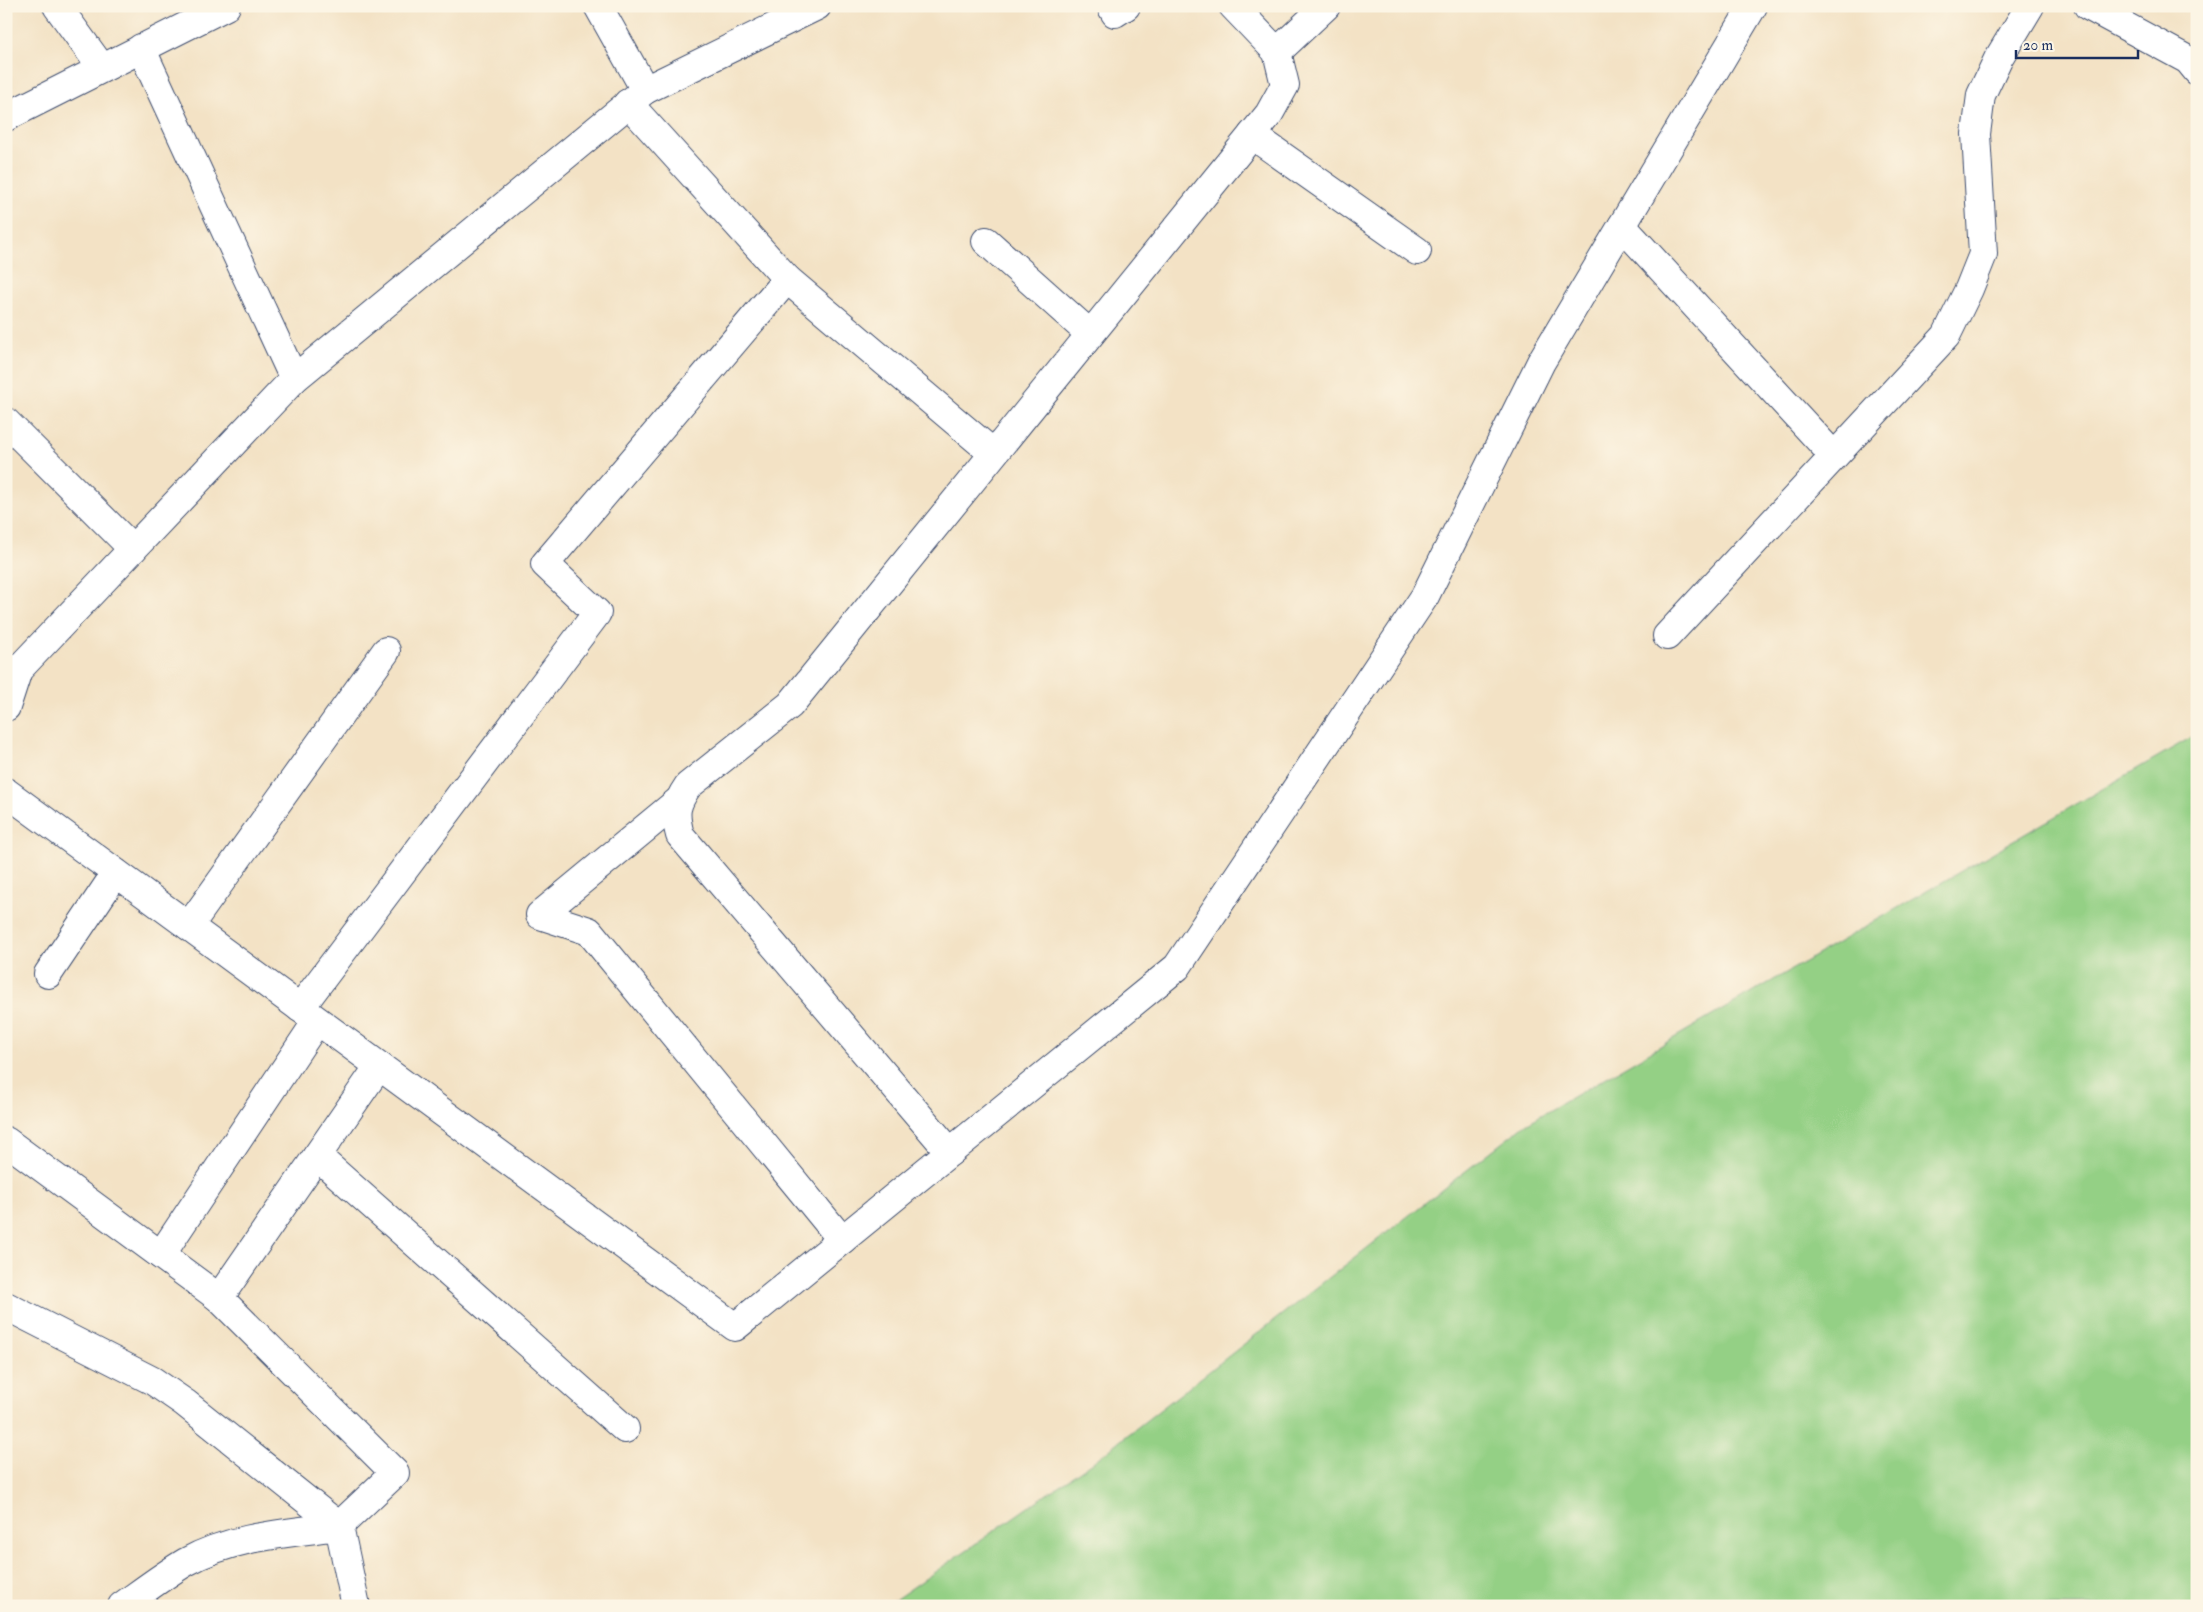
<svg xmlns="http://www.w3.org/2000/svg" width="2203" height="1612" font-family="'IM FELL Double Pica',serif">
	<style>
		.green { fill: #94d085; stroke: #588072 }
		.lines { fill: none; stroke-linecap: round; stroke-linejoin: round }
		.street-casing { stroke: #3b4a6d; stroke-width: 30 }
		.street { stroke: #fff; stroke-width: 28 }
	</style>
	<rect width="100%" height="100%" fill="#fcf5e5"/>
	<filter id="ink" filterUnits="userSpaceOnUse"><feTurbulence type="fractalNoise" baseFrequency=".02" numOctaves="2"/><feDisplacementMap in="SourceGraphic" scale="10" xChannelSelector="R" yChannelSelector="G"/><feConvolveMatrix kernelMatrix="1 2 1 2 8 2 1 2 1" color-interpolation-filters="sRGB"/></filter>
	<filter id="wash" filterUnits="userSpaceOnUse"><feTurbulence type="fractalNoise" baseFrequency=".0096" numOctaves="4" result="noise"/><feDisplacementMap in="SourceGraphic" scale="20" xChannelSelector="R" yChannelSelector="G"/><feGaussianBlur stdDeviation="1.12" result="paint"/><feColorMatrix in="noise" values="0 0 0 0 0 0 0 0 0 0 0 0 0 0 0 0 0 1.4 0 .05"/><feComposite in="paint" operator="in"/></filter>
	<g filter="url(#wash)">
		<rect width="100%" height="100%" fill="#f3e2c5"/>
		<!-- green -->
		<polygon class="green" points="2197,734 2197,1606 886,1606 1093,1462 1526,1124"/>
	</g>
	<g filter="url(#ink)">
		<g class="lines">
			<defs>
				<g id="street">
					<polyline points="57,6 102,68"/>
					<polyline points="598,6 645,90 817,6"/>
					<polyline points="1111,6 1115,13 1126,6"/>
					<polyline points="1233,6 1277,52 1326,6"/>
					<polyline points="2088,6 2188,60 2197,71"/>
					<polyline points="141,48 294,379 645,90"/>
					<polyline points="6,117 226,6"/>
					<polyline points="1252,135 1417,251"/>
					<polyline points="1622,226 1833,455"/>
					<polyline points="986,241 1090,334"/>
					<polyline points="787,279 993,453"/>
					<polyline points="6,422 133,549"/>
					<polyline points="1667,636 1946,336 1969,289 1983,254 1976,134 1981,95 1998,59 2030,6"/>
					<polyline points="6,707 18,670 294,379"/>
					<polyline points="6,792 735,1327 1177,967 1425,596 1541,362 1753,6"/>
					<polyline points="677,802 540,915 589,931 842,1240"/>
					<polyline points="189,926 386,651"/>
					<polyline points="48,974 116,873"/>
					<polyline points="300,1008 597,613 545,564 787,279 628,103"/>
					<polyline points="6,1141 219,1298 395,1473 339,1526 185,1403 153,1381 6,1306"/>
					<path d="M950,1152L680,835C674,813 675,805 688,786L790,705L1252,135L1269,114L1285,85L1277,52"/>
					<polyline points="317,1156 625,1429"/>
					<polyline points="161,1255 317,1021"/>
					<polyline points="219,1298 379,1066"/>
					<path d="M122,1606C143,1591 164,1575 186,1562C232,1536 289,1533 339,1526L356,1606"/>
				</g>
			</defs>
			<!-- street casing -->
			<use href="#street" class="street-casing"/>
			<!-- street -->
			<use href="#street" class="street"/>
		</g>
	</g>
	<!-- margin -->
	<rect width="2203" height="1612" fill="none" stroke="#fcf5e5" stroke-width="25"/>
	<!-- scale -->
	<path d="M2016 50v8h122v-8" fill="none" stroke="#1b2f5e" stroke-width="2.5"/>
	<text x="2023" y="50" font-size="15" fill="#1b2f5e" stroke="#fcf5e5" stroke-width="4" paint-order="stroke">20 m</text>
</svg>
